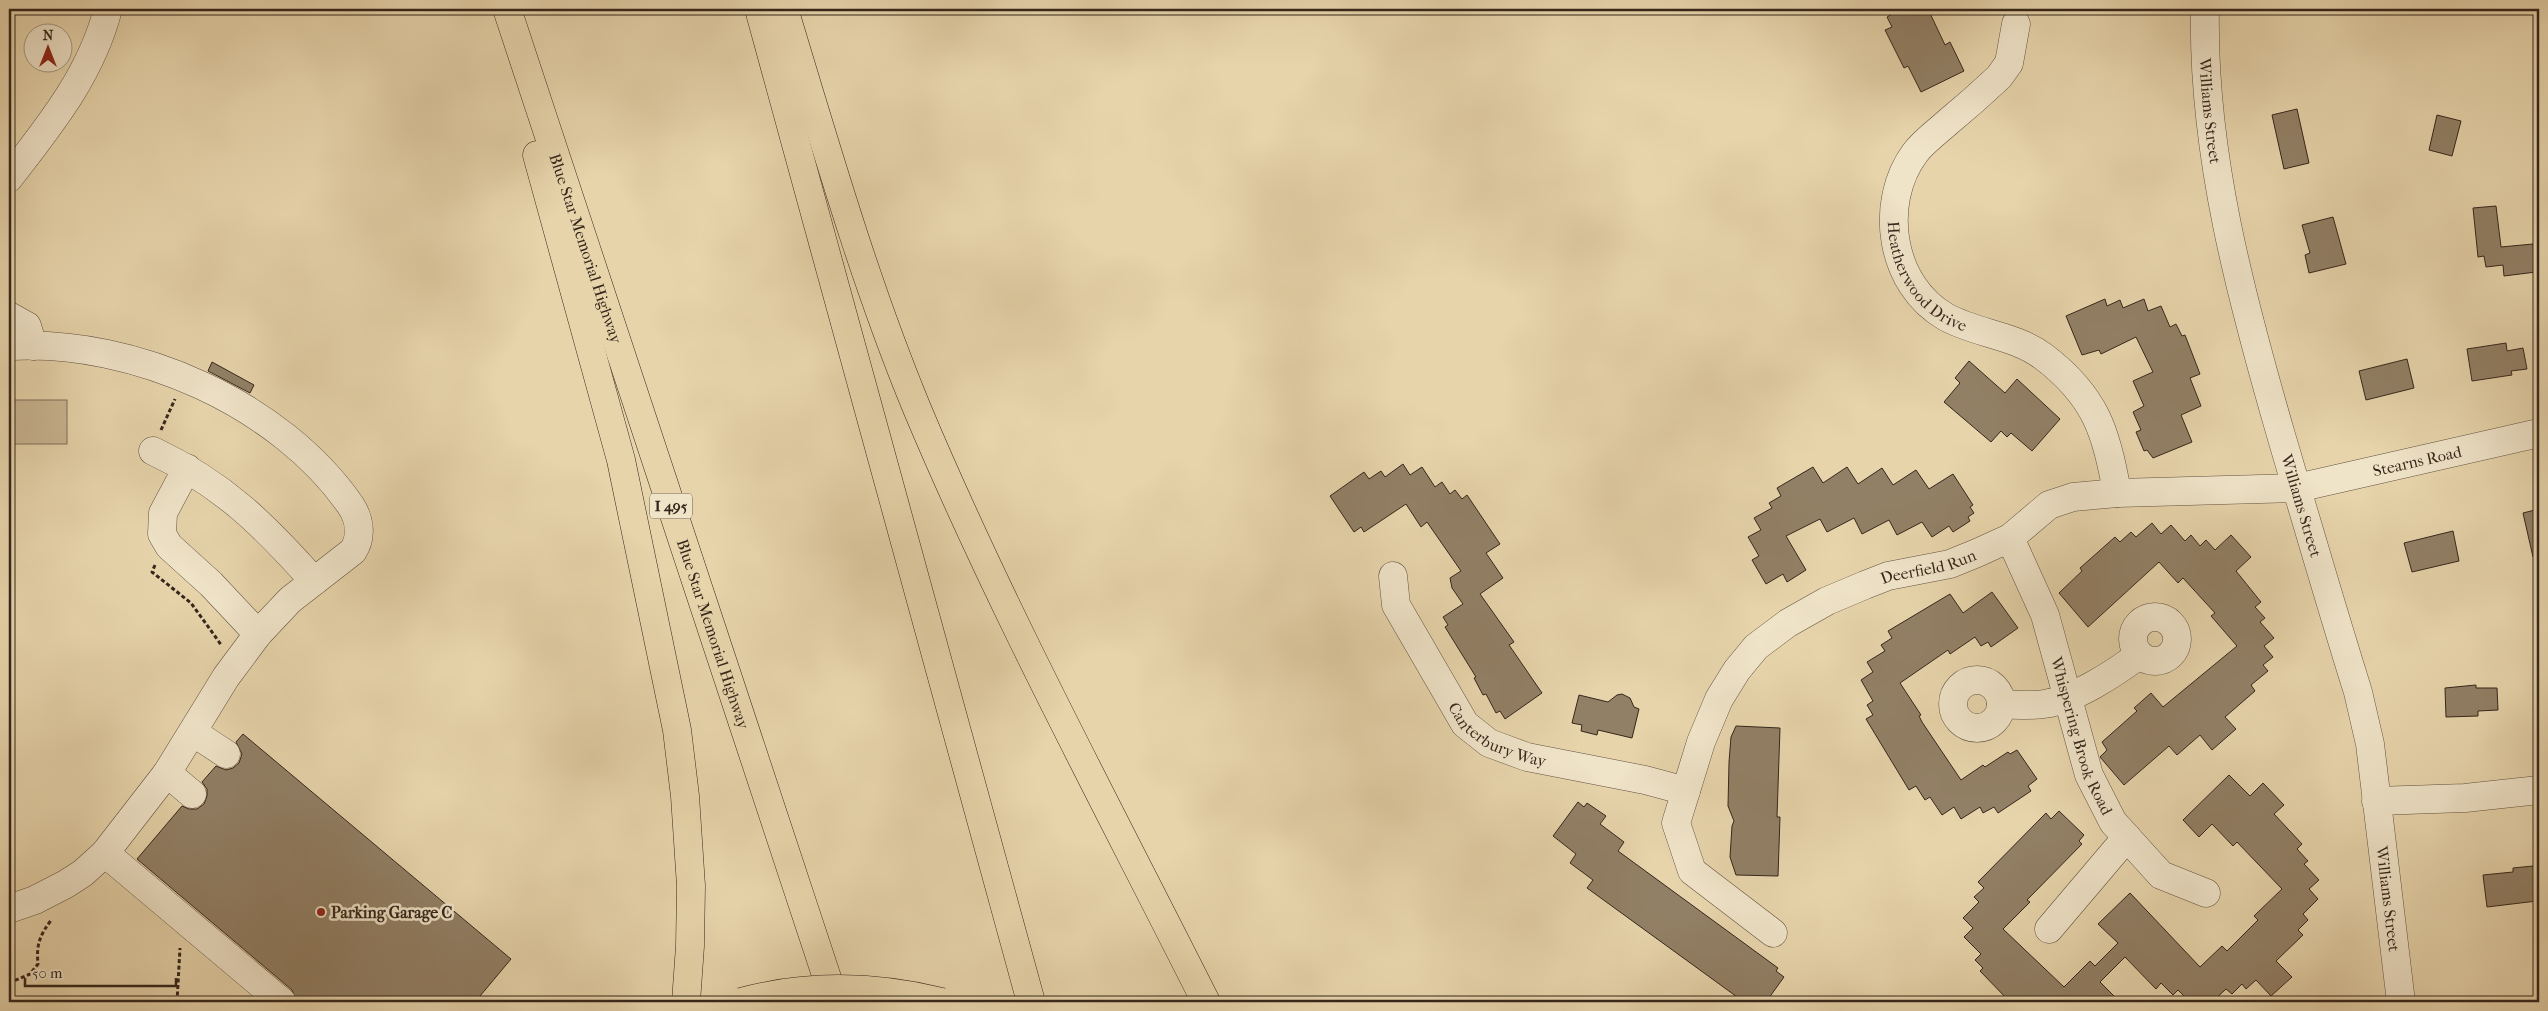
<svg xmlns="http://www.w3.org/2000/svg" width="2548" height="1011" font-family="'IM FELL French Canon',serif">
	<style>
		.green { fill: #c9b693; stroke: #7f6e58 }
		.building { fill: #928066; stroke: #35261c }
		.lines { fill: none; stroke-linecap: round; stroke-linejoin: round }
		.minor-casing { stroke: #625240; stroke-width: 29 }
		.highway-casing { stroke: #35261c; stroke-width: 29 }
		.path { stroke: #35261c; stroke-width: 3; stroke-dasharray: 4 2.5; stroke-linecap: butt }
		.minor { stroke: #efe3c8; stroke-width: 28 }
		.highway { stroke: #e7d4ab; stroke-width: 28 }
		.highway-bridge-casing { stroke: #35261c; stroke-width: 29; stroke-linecap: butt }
		.highway-bridge { stroke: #e7d4ab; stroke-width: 28 }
		.poi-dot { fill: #8f2418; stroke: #efe3c8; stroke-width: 2 }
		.labels { text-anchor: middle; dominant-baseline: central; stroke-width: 5; stroke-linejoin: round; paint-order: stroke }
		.shield { fill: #efe3c8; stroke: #6d5f50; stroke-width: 1 }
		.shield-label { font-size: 15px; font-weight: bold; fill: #35261c }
		.street-label { font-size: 16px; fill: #35261c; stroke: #efe3c8 }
		.poi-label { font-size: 16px; font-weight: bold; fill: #35261c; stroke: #efe3c8; text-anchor: start }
	</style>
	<rect width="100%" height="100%" fill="#e7d4ab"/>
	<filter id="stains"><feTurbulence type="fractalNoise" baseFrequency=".004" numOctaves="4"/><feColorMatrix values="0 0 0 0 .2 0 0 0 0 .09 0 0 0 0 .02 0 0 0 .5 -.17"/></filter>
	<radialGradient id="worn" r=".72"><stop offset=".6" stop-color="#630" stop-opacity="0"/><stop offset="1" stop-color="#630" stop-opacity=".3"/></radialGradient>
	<!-- green -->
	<rect class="green" x="9" y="400" width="58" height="44"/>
	<!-- building -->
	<g class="building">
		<polygon points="1891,9 1928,9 1945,45 1950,42 1964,71 1921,92 1908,66 1904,68 1885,30 1892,27 1887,17 1894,13"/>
		<polygon points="2297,109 2309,163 2284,169 2272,115"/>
		<polygon points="2437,115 2461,121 2452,156 2429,150"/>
		<polygon points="2496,206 2501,247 2533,244 2536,272 2504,276 2503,265 2486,267 2484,256 2478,257 2473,208"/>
		<polygon points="2333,217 2346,264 2309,273 2305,255 2310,253 2302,225"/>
		<polygon points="2105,299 2107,306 2120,300 2123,308 2144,299 2148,311 2161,306 2170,327 2176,324 2182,336 2185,335 2200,374 2190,378 2201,406 2181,415 2192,442 2153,458 2147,450 2144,451 2136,432 2141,430 2133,412 2144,406 2133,381 2153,372 2136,337 2101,354 2099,350 2082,355 2066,316"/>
		<polygon points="2506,343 2507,351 2523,348 2527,369 2511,371 2512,375 2472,381 2467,349"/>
		<polygon points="2407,359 2414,388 2366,400 2359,371"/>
		<polygon points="1969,361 2005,393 2017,379 2060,419 2032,451 2011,433 2007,437 2001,431 1991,442 1944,402 1960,383 1955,378"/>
		<polygon points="212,362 254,385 250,393 208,371"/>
		<polygon points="1403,464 1410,475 1422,467 1435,487 1442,482 1450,494 1455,490 1462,499 1467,495 1500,544 1486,553 1503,578 1480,594 1514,642 1509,645 1542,693 1505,719 1500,711 1496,713 1486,694 1483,695 1474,678 1476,677 1445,627 1448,625 1443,617 1463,604 1452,588 1450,578 1461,571 1427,522 1421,527 1406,504 1364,532 1361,527 1354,532 1330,496 1364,472 1369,479 1381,471 1385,477"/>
		<polygon points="1813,467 1823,483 1847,467 1858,484 1882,468 1893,485 1916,470 1929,489 1953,474 1973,505 1970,507 1974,513 1968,517 1970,521 1953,532 1949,526 1932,537 1922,522 1897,535 1889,520 1862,534 1854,518 1827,532 1820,519 1786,536 1806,570 1787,582 1783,574 1766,584 1752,560 1759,556 1748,537 1761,530 1754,518 1772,508 1769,503 1781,496 1777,488"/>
		<polygon points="2539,509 2539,556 2533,557 2523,513"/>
		<polygon points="2152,523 2161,534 2171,525 2185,541 2191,535 2200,546 2206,540 2215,550 2231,535 2251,557 2236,571 2261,602 2255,607 2265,618 2260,622 2274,638 2264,646 2273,657 2263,665 2268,671 2251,685 2255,691 2225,717 2236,729 2212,750 2200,735 2177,755 2169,746 2124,785 2100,757 2107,750 2102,742 2137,711 2134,708 2151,693 2163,707 2237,646 2211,616 2215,613 2183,578 2178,583 2159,562 2088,627 2059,593 2082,571 2080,568 2115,537 2120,542 2131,532 2136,537"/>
		<polygon points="2453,531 2459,561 2412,572 2404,543"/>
		<polygon points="1992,592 2018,628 1991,647 1988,642 1981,646 1975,637 1950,654 1948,650 1900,683 1921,715 1919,716 1922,722 1961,780 1983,765 1985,767 2008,752 2010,754 2017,750 2037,779 2028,786 2031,791 1998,813 1994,807 1983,813 1980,807 1961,819 1954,807 1942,815 1930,797 1925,800 1916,786 1909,790 1866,719 1873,715 1867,705 1873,701 1861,680 1873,672 1867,662 1885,651 1881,645 1892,638 1888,631 1950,594 1963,613"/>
		<polygon points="2476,685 2476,688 2497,688 2498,710 2478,711 2478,716 2446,717 2445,688"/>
		<polygon points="1622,694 1630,698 1634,707 1639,709 1632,738 1598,730 1597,735 1581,731 1582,725 1572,723 1579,695 1608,702 1617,695"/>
		<polygon points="1736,726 1780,728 1777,817 1780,817 1778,876 1736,875 1730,857 1732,826 1734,821 1728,806 1729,762 1731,737"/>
		<polygon points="243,734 511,959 475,1002 297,1002 292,990 137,859 182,806 189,809 197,809 204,804 207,796 207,789 202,782 216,766 226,770 233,768 239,763 242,754 236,742"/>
		<polygon points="2229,775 2250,796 2263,783 2284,805 2274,814 2302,844 2297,849 2308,861 2304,864 2319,880 2309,889 2318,899 2303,914 2308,920 2298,930 2303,935 2276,961 2292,977 2271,996 2256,980 2246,989 2242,984 2232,994 2226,989 2212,1002 2203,996 2196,1002 2190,1002 2178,990 2173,995 2161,983 2156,989 2125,957 2100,982 2120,1002 2010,1002 1980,971 1983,968 1975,960 1981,954 1964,937 1973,928 1963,918 1979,902 1974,897 1984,888 1978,882 2046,813 2051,819 2059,811 2084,835 2079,841 2082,844 2027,900 2030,902 2003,929 2064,987 2090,961 2095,966 2118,943 2098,924 2130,893 2200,967 2222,946 2227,951 2258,920 2254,916 2282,889 2237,842 2233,846 2212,824 2199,837 2183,820"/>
		<polygon points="1578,802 1584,807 1587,803 1606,816 1600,824 1624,842 1618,851 1778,968 1776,971 1784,977 1766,1002 1744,1002 1587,888 1593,880 1570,863 1576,854 1553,836"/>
		<polygon points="2533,866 2537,901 2487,907 2483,875 2513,872 2513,868"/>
	</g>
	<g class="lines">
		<defs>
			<g id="minor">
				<path id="s1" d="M2205,9C2202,153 2241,297 2281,435C2306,520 2331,606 2358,692L2370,744L2401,1002"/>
				<path id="s2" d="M2016,24L2009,63L1999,77C1982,93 1965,108 1948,122C1937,132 1923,142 1915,153C1878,203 1890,285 1946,317C1977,334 2015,335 2044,357C2095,396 2107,432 2117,493"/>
				<path d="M9,178C50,125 91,75 108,9"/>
				<polyline points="9,316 27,326 33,346"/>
				<path d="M153,451C223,484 263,524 314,581"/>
				<polyline points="187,468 163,513 162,534 169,546 211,584 258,634"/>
				<path id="s3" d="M2010,538L2045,615L2089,775L2113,822L2161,875L2206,893"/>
				<path id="s4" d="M1393,576L1396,605L1465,724L1489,743L1527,757L1645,780L1686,791"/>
				<circle cx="2155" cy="639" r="22"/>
				<circle cx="1977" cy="704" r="24"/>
				<path d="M2001,704C2015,705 2030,706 2044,704C2074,700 2115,673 2139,655"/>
				<polyline points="194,733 226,754"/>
				<polyline points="167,773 192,794"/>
				<polyline points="2376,801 2465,798 2539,790"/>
				<polyline points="105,853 282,1002"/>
				<path d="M9,909L35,900L66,884L83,873L105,853L167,773L226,677L258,634L290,600L353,551C362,537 360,520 351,506C281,404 134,339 11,346"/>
				<polyline points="2049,929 2127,837"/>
				<path id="s5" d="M1773,933L1692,871L1676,823L1701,742L1719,699L1737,670L1756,647L1788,623L1827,601L1865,585L1888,576L1950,564L1977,553L2010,538L2049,505L2073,497L2117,493L2297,488L2539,433"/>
			</g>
			<g id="highway">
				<path id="s6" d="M507,9L835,1002"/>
				<polyline points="759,9 1031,1002"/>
				<path d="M784,9C825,144 864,281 918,411C1003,613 1108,807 1206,1002"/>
				<polyline points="537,155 621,460 677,730 685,796 691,886 690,946 686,1002"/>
			</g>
		</defs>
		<!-- minor casing -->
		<use href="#minor" class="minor-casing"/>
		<!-- highway casing -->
		<use href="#highway" class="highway-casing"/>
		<!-- path -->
		<g class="path">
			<polyline points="161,430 175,399"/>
			<polyline points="155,565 152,572 191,603 222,646"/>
			<path d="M9,983L30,974L38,964C36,944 40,935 52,919"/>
			<polyline points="177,1002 180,948"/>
		</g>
		<!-- minor -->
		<use href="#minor" class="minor"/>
		<!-- highway -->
		<use href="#highway" class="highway"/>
		<defs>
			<path id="highway-bridge" d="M741,1002C807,984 876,986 942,1002"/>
		</defs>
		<!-- highway-bridge casing -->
		<use href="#highway-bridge" class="highway-bridge-casing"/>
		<!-- highway-bridge -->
		<use href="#highway-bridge" class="highway-bridge"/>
	</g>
	<!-- markers -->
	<circle class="poi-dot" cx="321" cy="912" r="5"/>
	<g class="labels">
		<!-- shield labels -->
		<rect class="shield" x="650" y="493.5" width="42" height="25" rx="4"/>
		<g class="shield-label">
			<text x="671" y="506">I 495</text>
		</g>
		<!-- street labels -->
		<g class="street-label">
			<text stroke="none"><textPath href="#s1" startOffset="102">Williams Street</textPath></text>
			<text stroke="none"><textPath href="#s6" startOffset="252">Blue Star Memorial Highway</textPath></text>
			<text stroke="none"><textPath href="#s2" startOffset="311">Heatherwood Drive</textPath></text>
			<text stroke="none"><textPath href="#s5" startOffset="1051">Stearns Road</textPath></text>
			<text stroke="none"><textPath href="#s1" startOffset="508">Williams Street</textPath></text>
			<text stroke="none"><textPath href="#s5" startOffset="540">Deerfield Run</textPath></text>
			<text stroke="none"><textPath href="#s6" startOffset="658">Blue Star Memorial Highway</textPath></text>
			<text stroke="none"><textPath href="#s4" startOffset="200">Canterbury Way</textPath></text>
			<text stroke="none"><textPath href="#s3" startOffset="211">Whispering Brook Road</textPath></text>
			<text stroke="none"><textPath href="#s1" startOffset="912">Williams Street</textPath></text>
		</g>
		<!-- poi labels -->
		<g class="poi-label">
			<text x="331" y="912">Parking Garage C</text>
		</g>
	</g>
	<!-- margin -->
	<rect width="2548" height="1011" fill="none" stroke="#e7d4ab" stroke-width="30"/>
	<rect x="10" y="10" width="2528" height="991" fill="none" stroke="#35261c" stroke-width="2.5"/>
	<rect x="15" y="15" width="2518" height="981" fill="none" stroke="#35261c"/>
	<!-- north arrow -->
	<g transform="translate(48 48)"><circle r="24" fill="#efe3c8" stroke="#a59783"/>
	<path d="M0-4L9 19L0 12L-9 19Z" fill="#8f2418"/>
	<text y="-8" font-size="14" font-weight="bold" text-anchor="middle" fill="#35261c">N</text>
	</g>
	<!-- scale -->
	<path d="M25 978v8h151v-8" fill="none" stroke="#35261c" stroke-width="2.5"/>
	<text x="32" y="978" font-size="15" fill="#35261c" stroke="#efe3c8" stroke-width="4" paint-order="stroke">50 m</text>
	<rect width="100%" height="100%" filter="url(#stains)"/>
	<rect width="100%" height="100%" fill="url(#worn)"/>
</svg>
